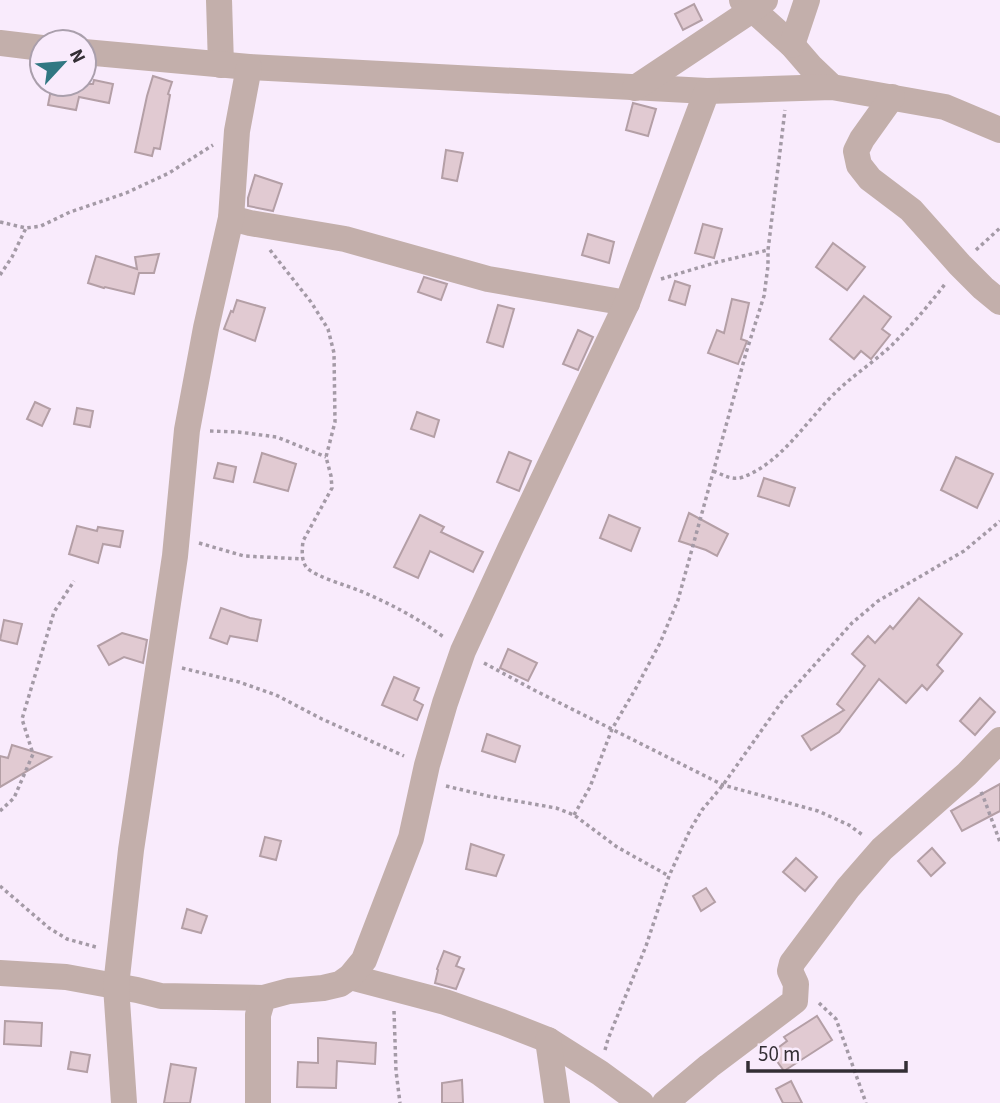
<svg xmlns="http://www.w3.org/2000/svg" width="1000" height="1103" font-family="'Source Sans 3',sans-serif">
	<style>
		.building { fill: #e1cad2; stroke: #b49fa6; stroke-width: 2 }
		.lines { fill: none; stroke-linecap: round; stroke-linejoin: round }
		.path { stroke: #a49aa6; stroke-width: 3.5; stroke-dasharray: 3.5 3.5; stroke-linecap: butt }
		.minor { stroke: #c3afab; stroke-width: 26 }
	</style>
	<rect width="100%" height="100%" fill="#f9ebfc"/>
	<!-- building -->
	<g class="building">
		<polygon points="694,4 702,20 683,30 675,14"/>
		<polygon points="153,76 172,82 168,94 170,95 160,149 154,148 152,156 135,152 147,96"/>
		<polygon points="94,80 113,84 109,103 79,97 76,110 48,105 52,84 93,84"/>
		<polygon points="633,103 656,109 648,136 626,130"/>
		<polygon points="446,150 463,153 457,181 442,178"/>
		<polygon points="255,175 282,184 273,211 248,206 248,198"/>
		<polygon points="703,224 722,229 714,258 695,253"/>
		<polygon points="588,234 614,242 609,263 582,255"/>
		<polygon points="833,243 865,267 847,290 816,267"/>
		<polygon points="159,254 154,273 139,273 134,294 105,287 104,288 88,283 96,256 137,269 135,257"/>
		<polygon points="424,277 447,284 441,300 418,292"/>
		<polygon points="675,281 690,286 685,305 669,300"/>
		<polygon points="864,296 891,317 882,329 890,335 871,359 861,351 854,359 830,339"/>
		<polygon points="732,299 749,303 741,339 747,341 738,364 708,353 717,330 724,333"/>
		<polygon points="237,300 265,308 255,341 224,329 231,311 233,312"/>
		<polygon points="498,305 514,309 503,347 487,342"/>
		<polygon points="578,330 593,337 578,370 563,364"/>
		<polygon points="35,402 50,409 42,426 27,419"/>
		<polygon points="77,408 93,411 90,427 74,424"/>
		<polygon points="417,412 439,420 434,437 411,429"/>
		<polygon points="509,452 531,461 519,491 497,482"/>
		<polygon points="262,453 296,464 288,491 254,482"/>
		<polygon points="956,457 993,474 977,508 941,490"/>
		<polygon points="218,463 236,467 233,482 214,478"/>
		<polygon points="764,478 795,488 789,506 758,496"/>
		<polygon points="689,513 728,534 717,556 706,550 679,541"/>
		<polygon points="420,515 444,527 441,532 483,552 473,572 430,551 418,578 394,567"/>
		<polygon points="609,515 640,528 631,551 600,538"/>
		<polygon points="77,526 97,531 98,527 123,531 120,547 103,544 98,563 69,554"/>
		<polygon points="919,598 962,634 937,665 943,671 927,690 922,685 906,703 879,679 839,732 811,750 802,736 844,710 837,704 865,666 852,654 868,636 875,643 890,626 893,629"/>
		<polygon points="221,608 250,618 261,620 257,641 230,636 227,644 210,638"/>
		<polygon points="4,620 22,624 17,644 0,640"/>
		<polygon points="122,633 147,640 143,663 124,657 109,665 98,646"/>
		<polygon points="508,649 537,663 528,681 500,668"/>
		<polygon points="394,677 419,688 414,700 423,705 417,720 382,705"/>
		<polygon points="980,698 995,712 975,735 960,721"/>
		<polygon points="487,734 520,746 515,762 482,751"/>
		<polygon points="12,745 51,757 0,787 0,756 8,758"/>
		<polygon points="1000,784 1000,811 962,831 951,811"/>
		<polygon points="265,837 281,841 276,860 260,856"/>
		<polygon points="471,844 504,855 496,876 466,869"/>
		<polygon points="932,848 945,863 931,876 918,861"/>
		<polygon points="796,858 817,877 805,891 783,872"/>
		<polygon points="706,888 715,902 701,911 693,896"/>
		<polygon points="187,909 207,916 201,933 182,928"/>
		<polygon points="444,951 460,957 456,966 464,969 456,989 435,983 438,970 437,969"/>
		<polygon points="817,1016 832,1040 784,1071 771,1053 787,1041 784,1037"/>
		<polygon points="5,1021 42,1023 41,1046 4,1044"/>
		<polygon points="318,1038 376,1043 375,1064 337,1061 336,1088 297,1087 298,1062 318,1063"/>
		<polygon points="71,1052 90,1055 87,1072 68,1069"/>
		<polygon points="171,1064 196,1068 190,1103 164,1103"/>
		<polygon points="462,1080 463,1103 442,1103 442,1083"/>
		<polygon points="791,1081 802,1103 783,1103 776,1089"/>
	</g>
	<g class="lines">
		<!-- path -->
		<g class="path">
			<polyline points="0,222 26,228 41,226 70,212 126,193 169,173 213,145"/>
			<path d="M270,250L311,302L328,329L334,353L335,422L326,457L331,476L332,488L303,541C302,550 301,561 307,568C317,577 345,585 358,590C389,603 418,618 445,638"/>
			<polyline points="976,250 1000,228"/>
			<polyline points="0,275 12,257 26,228"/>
			<polyline points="661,279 714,263 768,250"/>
			<polyline points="210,431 238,432 277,437 326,457"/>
			<path d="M713,471C724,475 732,481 743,477C782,463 809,417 838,390C855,374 875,361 892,345C911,326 929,305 945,284"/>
			<polyline points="199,543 244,556 303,559"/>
			<polyline points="484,663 534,690 723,785 818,811 849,825 864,836"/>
			<polyline points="182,668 239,682 276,695 322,719 404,756"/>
			<polyline points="446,786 488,796 556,808 574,815 617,847 669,876"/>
			<polyline points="981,792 983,796 1000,842"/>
			<polyline points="0,811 14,798 33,754 22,719 54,612 74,581"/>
			<polyline points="574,815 590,787 612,729 636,688 660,643 678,600 746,353 764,296 768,266 768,250 785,110"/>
			<polyline points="0,886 49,928 67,939 96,947"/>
			<polyline points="819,1003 836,1019 866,1103"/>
			<polyline points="394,1011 396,1071 400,1103"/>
			<polyline points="605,1050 608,1039 646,946 669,876 690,830 702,810 723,785 783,700 852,623 878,601 964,551 1000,521"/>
		</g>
		<!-- minor -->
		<g class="minor">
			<polyline points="219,0 221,65"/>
			<polyline points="742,0 792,45 811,67 832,87"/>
			<polyline points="0,43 42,48"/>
			<polyline points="792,45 807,0"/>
			<polyline points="84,52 249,67 707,91 832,87 945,107 1000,130"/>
			<polyline points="635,88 752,10 765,0"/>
			<polyline points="892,97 862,139 856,151 859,165 870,179 911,210 960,265 983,288 1000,302"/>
			<polyline points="231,218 250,223 345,239 488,279 627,303"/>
			<polyline points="0,973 66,977 137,990 161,996 263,998"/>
			<polyline points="350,977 445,1002 502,1022 548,1040 600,1073 641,1103"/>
			<polyline points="548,1040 557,1103"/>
			<polyline points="124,1103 116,986 131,850 175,556 187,430 206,328 231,218 237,131 249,67"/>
			<polyline points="258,1103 258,1015 263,998 289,991 323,988 340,984 350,977 364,960 411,838 427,765 445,703 463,651 510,549 627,303 707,91"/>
			<polyline points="665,1103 709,1066 795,1001 796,984 790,971 792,963 848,888 882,849 967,774 1000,740"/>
		</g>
	</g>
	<!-- north arrow -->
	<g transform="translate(63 63) rotate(64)"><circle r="33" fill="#f9ebfc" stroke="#aa9fac" stroke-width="2"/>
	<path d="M0-5L12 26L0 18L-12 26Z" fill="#307782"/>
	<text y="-10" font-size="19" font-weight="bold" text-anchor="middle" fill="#332e34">N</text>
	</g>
	<!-- scale -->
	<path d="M748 1061v10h158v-10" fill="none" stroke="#332e34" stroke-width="3.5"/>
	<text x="758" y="1061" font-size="21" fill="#332e34" stroke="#f9ebfc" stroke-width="5" paint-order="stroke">50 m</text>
</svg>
